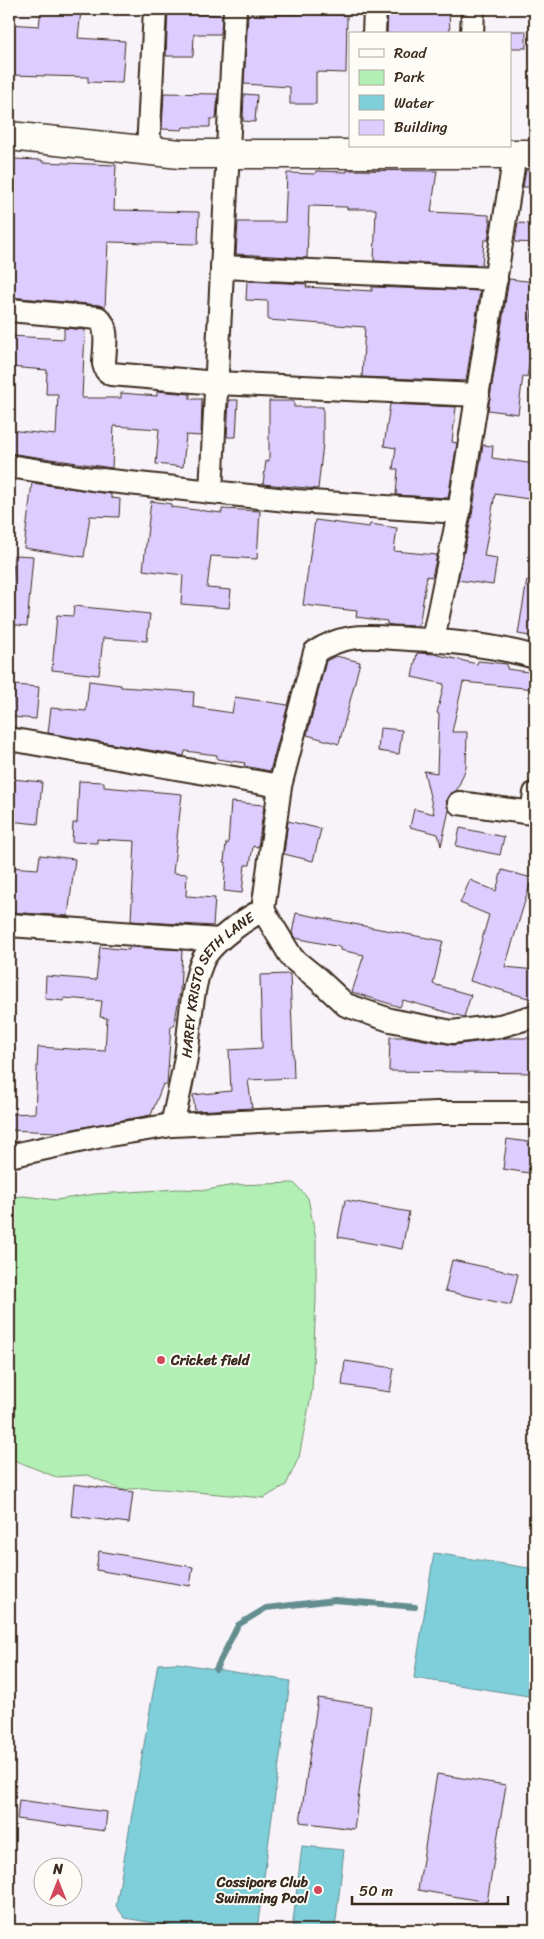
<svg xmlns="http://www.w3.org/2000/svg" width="544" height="1939" font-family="Sriracha,sans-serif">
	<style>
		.green { fill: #b1efb5; stroke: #768c6a }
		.water { fill: #7fcfda; stroke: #648d8f }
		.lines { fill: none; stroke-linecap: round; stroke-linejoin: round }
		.stream { stroke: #648d8f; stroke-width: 6 }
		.building { fill: #ddcdff; stroke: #3b2a1e }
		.street-casing { stroke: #3b2a1e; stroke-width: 26 }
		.secondary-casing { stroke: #3b2a1e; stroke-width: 31 }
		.street { stroke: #fdfcf7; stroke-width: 22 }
		.secondary { stroke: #fdfcf7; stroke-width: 28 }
		.poi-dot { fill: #d1495b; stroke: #fdfcf7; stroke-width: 2 }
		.labels { text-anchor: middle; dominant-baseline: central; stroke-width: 4; stroke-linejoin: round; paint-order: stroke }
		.street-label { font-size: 14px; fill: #3b2a1e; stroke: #fdfcf7 }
		.poi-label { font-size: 14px; font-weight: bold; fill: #3b2a1e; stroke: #fdfcf7; text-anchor: start }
	</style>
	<rect width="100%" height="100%" fill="#f7f3f9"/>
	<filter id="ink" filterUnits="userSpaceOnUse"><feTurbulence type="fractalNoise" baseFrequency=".02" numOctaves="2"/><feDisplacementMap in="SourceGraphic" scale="10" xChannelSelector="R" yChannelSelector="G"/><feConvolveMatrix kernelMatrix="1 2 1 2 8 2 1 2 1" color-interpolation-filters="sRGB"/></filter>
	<g filter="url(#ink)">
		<!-- green -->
		<polygon class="green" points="294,1183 308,1198 316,1239 316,1300 312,1391 299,1457 286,1485 264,1498 162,1489 141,1488 122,1490 88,1475 56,1477 9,1458 9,1197 24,1196 56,1200 95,1194 178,1189 207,1190 234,1185"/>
		<!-- water -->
		<g class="water">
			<polygon points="434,1553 535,1569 535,1697 414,1678"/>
			<polygon points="177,1663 290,1681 257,1930 194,1930 125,1918 116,1906 158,1664"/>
			<polygon points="302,1846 344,1850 335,1930 292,1930"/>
		</g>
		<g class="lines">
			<!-- stream -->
			<polyline class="stream" points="216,1669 238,1625 266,1608 335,1600 415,1607"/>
		</g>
		<!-- building -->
		<g class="building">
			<polygon points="41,9 81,11 78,38 125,41 122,83 88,82 88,77 9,75 9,24 39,26"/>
			<polygon points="168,9 191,9 191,14 222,15 221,34 194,34 193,56 166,56"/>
			<polygon points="388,9 449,9 450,33 387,34"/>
			<polygon points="248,14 347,15 346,73 316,72 316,104 290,104 290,87 244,84"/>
			<rect x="510" y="31" width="16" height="17"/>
			<polygon points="164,93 218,94 216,119 210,119 210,127 183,127 182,130 162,129"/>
			<polygon points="244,94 257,95 255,122 243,121"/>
			<polygon points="13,159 42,160 42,162 116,165 114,210 199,212 198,244 108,242 105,308 99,305 9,297 9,242"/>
			<polygon points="347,170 437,171 431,212 489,215 489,220 491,220 488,240 484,240 482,265 374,261 376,209 347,209 347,207 309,206 307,258 236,254 238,222 285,222 287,173 315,174 316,171 347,172"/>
			<polygon points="526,170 535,170 535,187 523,187"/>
			<polygon points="518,223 535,224 535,243 515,242"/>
			<polygon points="509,279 535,282 528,349 532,349 527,377 523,376 518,414 488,410"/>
			<polygon points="247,281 307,284 306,287 372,291 372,287 480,291 466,381 362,377 365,327 268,320 268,301 246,300"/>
			<polygon points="64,328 85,330 82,398 121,398 121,393 157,396 157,391 190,394 190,399 202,399 201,436 186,435 183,467 156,464 159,429 114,426 112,468 9,453 9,430 56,435 58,394 46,394 47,370 9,367 9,336 64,339"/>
			<polygon points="229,400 238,400 236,437 227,437"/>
			<polygon points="269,401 294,401 294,407 323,407 323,443 318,489 263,484 266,461 269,461"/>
			<polygon points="390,404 456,407 452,442 457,443 448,498 396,495 398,469 393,469 396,448 384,446"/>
			<polygon points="483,445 493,446 492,458 535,464 535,500 495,494 484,556 497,558 493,585 458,580 472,515"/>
			<polygon points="32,483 111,494 111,498 120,499 119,517 90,516 84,557 24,548"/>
			<polygon points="151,501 171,504 171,507 222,513 222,509 260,511 257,559 211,556 207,588 231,590 229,608 181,604 183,575 143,570"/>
			<polygon points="315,520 369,527 370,524 397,528 394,551 437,555 432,577 427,576 419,626 393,625 387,624 387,621 356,617 357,611 303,605"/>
			<polygon points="14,555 33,556 27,626 9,624"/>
			<polygon points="527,580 535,581 535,637 518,634"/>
			<polygon points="74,606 150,614 147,641 103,638 99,675 52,670 57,615 73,616"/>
			<polygon points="417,653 434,654 477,664 478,661 507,664 507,669 535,673 535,689 463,682 452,732 467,732 466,768 457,790 449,795 446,801 449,810 441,846 438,834 410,827 414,809 434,814 424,771 437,773 439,714 437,713 444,684 412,677"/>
			<polygon points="336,656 360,662 339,744 307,735 326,661"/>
			<polygon points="89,681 121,685 121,687 194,692 193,707 232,713 235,697 288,705 270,771 244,766 245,763 217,759 217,755 185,751 184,756 48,733 51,708 86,711"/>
			<polygon points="14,685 39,687 36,719 11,717"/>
			<polygon points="380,728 402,730 399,754 378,751"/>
			<polygon points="12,779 42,782 38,824 9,821"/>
			<polygon points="79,781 104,782 104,787 182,794 173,873 187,874 186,896 215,898 213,926 131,921 135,841 97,839 97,843 72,842 73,823 77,823"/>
			<polygon points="231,802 264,805 258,847 253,846 250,865 245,865 242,893 224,891 226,862 224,862 226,843 228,844"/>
			<polygon points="288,821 321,829 313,861 284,854"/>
			<polygon points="460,828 504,837 500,855 456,846"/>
			<polygon points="40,855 75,859 68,916 9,912 9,867 38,869"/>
			<polygon points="502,870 532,878 505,967 535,970 535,1000 470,981 489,915 460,903 470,880 496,891"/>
			<polygon points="296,913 443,941 433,984 471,995 464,1017 403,1000 400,1007 352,992 364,955 340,950 340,947 295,938 292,933"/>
			<polygon points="100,947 129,950 129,947 182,950 180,992 174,1026 171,1026 167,1085 163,1084 151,1115 57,1132 9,1130 9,1114 35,1113 38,1047 105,1051 107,1018 100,1017 102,1001 64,998 64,1001 45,999 46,976 96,980"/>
			<polygon points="290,974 294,1078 248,1080 252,1108 195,1111 193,1095 231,1091 229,1050 262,1048 260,975"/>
			<polygon points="390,1037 407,1037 453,1045 507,1038 535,1038 535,1073 389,1071"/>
			<polygon points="507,1139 535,1143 535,1174 503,1169"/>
			<polygon points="345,1200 409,1212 402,1249 338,1237"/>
			<polygon points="452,1260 518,1274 511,1305 445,1291"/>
			<polygon points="345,1361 394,1368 390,1392 342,1385"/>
			<polygon points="74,1484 133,1492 129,1523 71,1516"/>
			<polygon points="99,1551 193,1567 190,1586 96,1570"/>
			<polygon points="318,1698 371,1706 354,1829 300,1822"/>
			<polygon points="437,1774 506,1785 487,1902 418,1890"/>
			<polygon points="19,1800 107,1812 105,1831 17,1819"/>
		</g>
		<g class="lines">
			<defs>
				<g id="street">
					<polyline points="374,34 375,9"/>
					<polyline points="472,34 473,9"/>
					<polyline points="148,151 155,9"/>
					<polyline points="222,267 496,279"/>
					<path d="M9,310L98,318C110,327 104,350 104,364L106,370L111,374L217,383L478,395"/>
					<polyline points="9,466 92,479 296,501 459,512 515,154"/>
					<polyline points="211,492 235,9"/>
					<polyline points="433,640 459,512"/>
					<polyline points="9,739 280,786"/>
					<polyline points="459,803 532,813 535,793"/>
					<polyline points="263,910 292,958 318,979 346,1005 390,1020 452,1032 500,1026 535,1016"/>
					<polyline points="9,925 219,940"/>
					<polyline points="172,1125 436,1113 535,1113"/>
					<path id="s1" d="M9,1156L97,1137L172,1125C177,1103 182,1080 186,1057C190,1028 191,989 202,962C210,943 245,919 263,910L280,786L315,652C326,645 339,640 351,638C370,635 390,638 409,639C451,641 494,645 535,657"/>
				</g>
				<polyline id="secondary" points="9,136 180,154 535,154"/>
			</defs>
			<!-- street casing -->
			<use href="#street" class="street-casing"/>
			<!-- secondary casing -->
			<use href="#secondary" class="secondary-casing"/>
			<!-- street -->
			<use href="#street" class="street"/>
			<!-- secondary -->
			<use href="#secondary" class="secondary"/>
		</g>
	</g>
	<!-- markers -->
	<g class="poi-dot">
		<circle cx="161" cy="1360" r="5"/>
		<circle cx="318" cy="1890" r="5"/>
	</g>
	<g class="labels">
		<!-- street labels -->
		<g class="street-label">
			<text stroke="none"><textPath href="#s1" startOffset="318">HAREY KRISTO SETH LANE</textPath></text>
		</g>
		<!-- poi labels -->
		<g class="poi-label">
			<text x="171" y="1360">Cricket field</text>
			<text x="308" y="1882" text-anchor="end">Cossipore Club<tspan x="308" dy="16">Swimming Pool</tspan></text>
		</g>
	</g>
	<!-- margin -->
	<rect width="544" height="1939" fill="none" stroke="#fdfcf7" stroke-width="30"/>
	<rect x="15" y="15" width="514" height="1909" fill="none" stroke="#3b2a1e" stroke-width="2" filter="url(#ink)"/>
	<!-- legend -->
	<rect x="349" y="32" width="162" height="115" fill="#fdfcf7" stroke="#afa8a0"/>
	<rect x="359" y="49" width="25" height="8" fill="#fdfcf7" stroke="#afa8a0"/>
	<text x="394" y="58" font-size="15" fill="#3b2a1e">Road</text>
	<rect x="359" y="70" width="25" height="15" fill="#b1efb5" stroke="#afa8a0"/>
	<text x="394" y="82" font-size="15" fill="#3b2a1e">Park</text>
	<rect x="359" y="95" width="25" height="15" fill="#7fcfda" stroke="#afa8a0"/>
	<text x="394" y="108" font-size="15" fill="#3b2a1e">Water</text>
	<rect x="359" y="120" width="25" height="15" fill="#ddcdff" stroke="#afa8a0"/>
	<text x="394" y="132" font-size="15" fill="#3b2a1e">Building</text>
	<!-- north arrow -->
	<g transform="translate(58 1882)"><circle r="24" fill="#fdfcf7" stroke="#afa8a0"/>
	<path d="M0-4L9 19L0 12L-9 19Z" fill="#d1495b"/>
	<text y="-8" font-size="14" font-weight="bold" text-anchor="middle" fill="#3b2a1e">N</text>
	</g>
	<!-- scale -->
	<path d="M352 1896v8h156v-8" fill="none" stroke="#3b2a1e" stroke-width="2.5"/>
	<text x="359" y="1896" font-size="15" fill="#3b2a1e" stroke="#fdfcf7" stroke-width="4" paint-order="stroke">50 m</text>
</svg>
